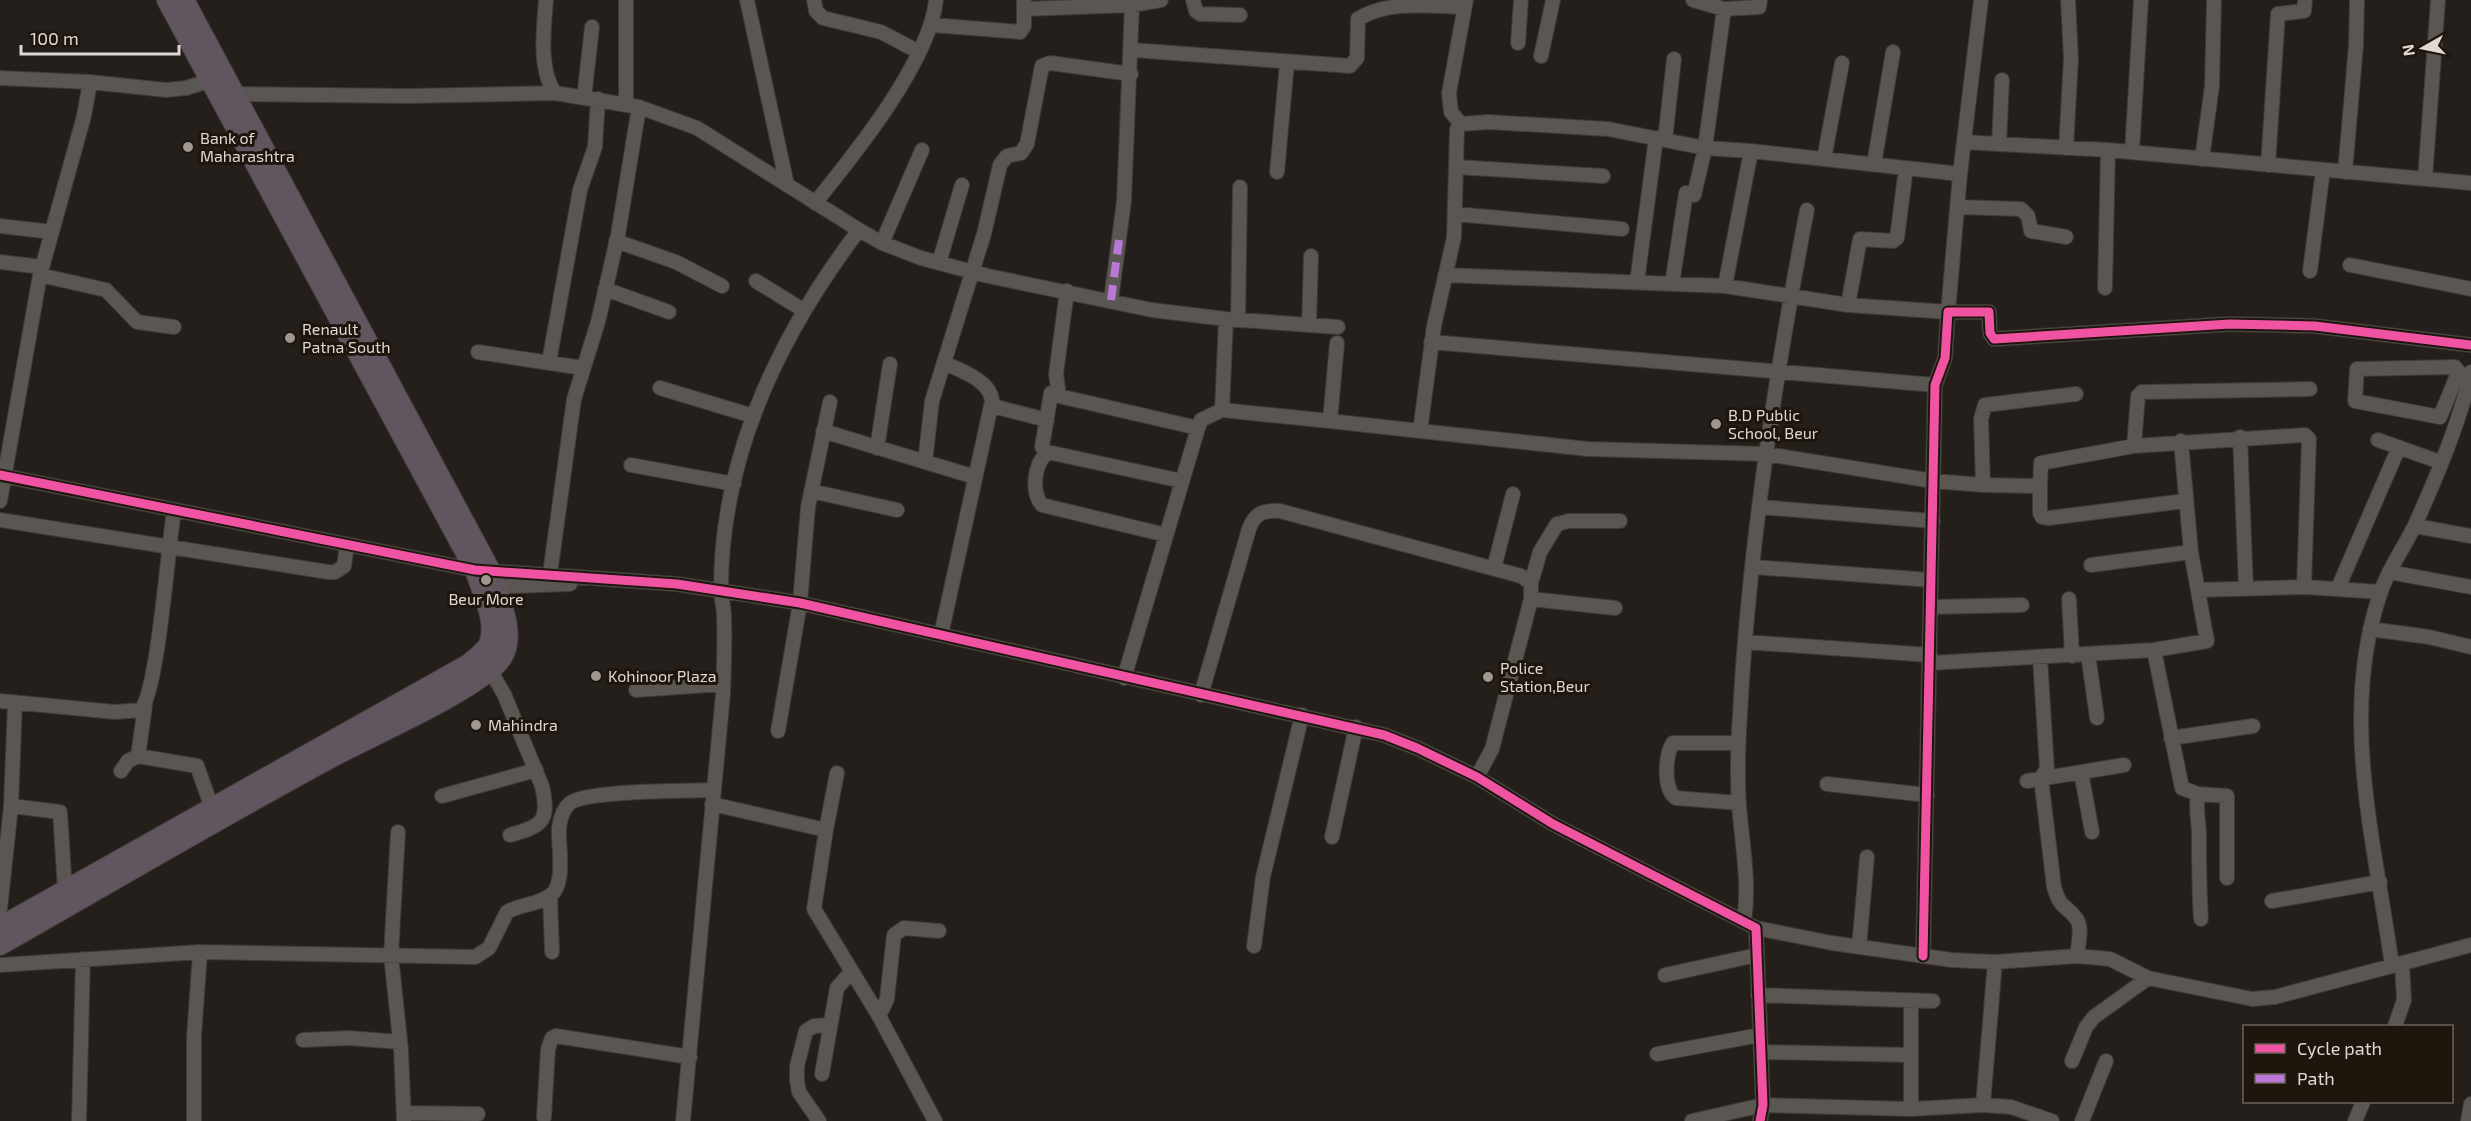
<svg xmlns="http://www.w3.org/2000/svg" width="2471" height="1121" font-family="'Exo 2',sans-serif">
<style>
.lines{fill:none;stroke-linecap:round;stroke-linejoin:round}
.minor-casing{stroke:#3f3a37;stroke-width:16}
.highway-casing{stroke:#3f3a37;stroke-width:22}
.minor{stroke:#5a5652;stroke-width:14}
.highway{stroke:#61565f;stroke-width:20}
.quiet{stroke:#ba77d6;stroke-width:8;stroke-dasharray:15 8;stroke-linecap:butt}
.cycleway-casing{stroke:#1e150d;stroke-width:13}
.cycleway{stroke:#f153a3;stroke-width:9}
.poi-dot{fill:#9e9792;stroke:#1e150d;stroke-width:2}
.labels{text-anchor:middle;stroke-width:6;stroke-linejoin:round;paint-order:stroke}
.poi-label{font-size:16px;fill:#dfd8d3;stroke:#1e150d;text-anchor:start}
</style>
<rect width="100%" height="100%" fill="#241f1a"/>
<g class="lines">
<g class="minor-casing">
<path id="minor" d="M546,0C544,28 538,69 555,93L639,107L697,128L859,230L882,243L921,258L988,276L1152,310L1226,319L1338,327
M626,0V104
M747,0L787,185
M814,0L816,11L823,18L881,32L919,52
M1193,0L1196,11L1200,14L1240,15
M1693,0L1724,9
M1024,9L1132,5L1161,0
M932,25L1020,32L1024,26V2
M1518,43L1521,0
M1132,50L1350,66L1357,58L1358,19C1388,0 1430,6 1464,7
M1541,56L1553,0
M0,78L90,82L166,90L186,88L218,78
M235,94L409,96L555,93
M584,98L592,27
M1461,124L1451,112L1449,93L1466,0
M1665,140L1674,59
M1964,142L2108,150L2471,183
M1999,144L2002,80
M2066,148L2071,58L2068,0
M1751,151L1705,148L1724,9L1759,7L1760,0
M2132,152L2141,0
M1824,159L1842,63
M2202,159L2212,86L2214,0
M1874,164L1893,52
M2268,165L2278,14L2304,11L2305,0
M1456,167L1603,176
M1277,172L1287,63
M2345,172L2356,45L2357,0
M1960,174L1948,312L1848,305L1725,286L1751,151L1960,174L1981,0
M2425,179L2438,0
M815,203C854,155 930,61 936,0
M1957,207L2021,209L2028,216L2031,231L2066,237
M1455,214L1622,229
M0,226L52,232
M616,241L676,262L722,286
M882,243L922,150
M0,262L42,267
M939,263L962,185
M2350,265L2471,289
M2310,271L2323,170
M40,275L106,290L137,322L174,327
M1445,275L1725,286
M756,281L803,310
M1637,282L1656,138
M1672,284L1686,193
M2105,288L2108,150
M605,289L669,312
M1067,291L1056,374L1059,396L1198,428
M1111,300L1124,201L1132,5
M1848,305L1860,239L1893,241L1897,238L1906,168
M1226,319L1222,410L1330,421
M1238,320L1240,187
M1309,325L1311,256
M1431,342L1935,385
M1337,343L1330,421L1420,431L1434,326L1454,237L1457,129L1461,124L1488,122L1608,129L1705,148L1694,195
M478,352L583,368
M549,362L580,190L595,147L598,99
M2456,378L2458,371L2455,367L2357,369L2355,401L2440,417L2456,378L2469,382
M660,388L753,416
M992,406L1047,420
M823,431L975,477
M1420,431L1588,449L1766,454L1933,481L1983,485L2040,486L2041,463L2134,446L2305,435L2309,439L2304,587
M2240,437L2246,588
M2378,440L2440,462
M2134,446L2138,396L2142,392L2310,389
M1042,447L1051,393
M877,448L890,364
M925,462L932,401L984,234L1000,165L1007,156L1021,153L1027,144L1042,66L1050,63L1131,74
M631,465L734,484
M0,475L475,570L677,584L800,603L1384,735L1417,748L1477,777L1553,824L1756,928L1763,1105L1760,1121
M1983,485L1981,419L1985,405L2076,394
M2040,486V513L2042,517L2049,518L2185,501
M811,491L897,510
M0,501L40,275L84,116L90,82
M1760,507L1933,521
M0,520L328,572H335L344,566L347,545
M2415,526L2471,536
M1166,535L1042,505C1031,492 1034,464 1047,453H1052L1182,481
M2091,565L2191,552
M1754,567L1931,580
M1494,568L1513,494
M2389,572L2471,587
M550,574L574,399L598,322L618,235L639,107
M1531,583L1540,552L1557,524L1569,521H1620
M487,587L570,584
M2338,588L2399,447
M2198,590L2304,587L2381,592
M1531,599L1615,608
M2069,599L2072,656
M1931,607L2022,605
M2370,629L2429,637L2471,647
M941,635L992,401C991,381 960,370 944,363
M1745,642L1930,655
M2154,650L2182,788L2198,794L2227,796V878
M2088,654L2097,718
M2040,658L2047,769L2041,778L2054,887C2061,910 2064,903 2076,918C2083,926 2078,946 2077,956
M1930,663L2154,650L2207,641L2191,552L2181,441
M490,670L504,694L542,786C550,822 542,826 510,835
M1124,678L1198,428L1201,420L1222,410
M636,690L723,684
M1201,695L1249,529C1255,513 1263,510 1280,511L1521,576L1531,583V599L1492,749L1477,777
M0,701L115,712L141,710C158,689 168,547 174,511
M145,706L138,756L197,766L212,808L218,813
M778,731L800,603L808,507L830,402
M2171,738L2253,726
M1738,743H1673C1665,755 1663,790 1676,798L1739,803
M121,771L128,761L138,756
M2081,772L2092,832
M2027,781L2124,765
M1827,784L1927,795
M2198,794C2195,809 2199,821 2199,836C2199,863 2199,891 2201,919
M442,796L536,770
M712,804L826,830L814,909L879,1016L935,1121
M11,806L60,812L65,891
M826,830L837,773
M398,832L391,955L401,1050L404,1121
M1332,837L1356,727
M550,896L552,952
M2272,901L2380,882
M0,909L11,806L15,702
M1744,922C1750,882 1742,844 1739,805C1737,775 1738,744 1740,714C1749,545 1775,376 1807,210
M1756,928L1832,943L1952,960L1995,962L2077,956L2110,959L2148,978L2252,999L2275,997L2471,945
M1254,946L1263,877L1302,715
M1859,947L1867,857
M1923,956L1935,385L1945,358L1948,312H1989L1990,333L1994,339L2230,324L2315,326L2471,345
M0,965L200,952L475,957L489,948L507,912C520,904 545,904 554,892C565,877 558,846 559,828C560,819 563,809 570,803C587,790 686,791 712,790
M2392,966C2375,842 2339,716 2380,594C2388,569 2404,548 2415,525C2437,476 2459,424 2471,372
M1665,975L1757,955
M1758,995L1933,1001
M1911,1001V1109
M879,1016L887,999L894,935L904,928L939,931
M2395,1026L2404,1000L2402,963
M303,1040L349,1038L400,1042
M1761,1052L1911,1055
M1657,1054L1760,1035
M2072,1061L2086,1027L2094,1017L2148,978
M822,1074L837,988L852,971
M1983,1105L2011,1107L2052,1121
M404,1113L478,1114
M544,1117L548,1049L552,1038L556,1036L690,1057
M79,1121L83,959
M194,1121V1037L200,952
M683,1121L723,694C724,668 725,642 724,616C724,607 721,598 721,589C721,456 780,334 859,230
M819,1121L799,1092L797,1081V1066L806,1031L814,1026L830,1025
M1692,1121L1763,1105L1911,1109L1983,1105L1995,962
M2082,1121L2106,1061
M2355,1121L2363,1102
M2468,1121L2471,1104"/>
</g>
<g class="highway-casing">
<path id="highway" d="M0,927L469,664C475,658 485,652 489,644C498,622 481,590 475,570L167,0
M0,945C111,882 221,817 332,757C371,736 478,690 501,659C518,636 498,596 491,572L184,0"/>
</g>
<use href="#minor" class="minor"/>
<use href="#highway" class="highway"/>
<path class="quiet" d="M1111,300L1119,240"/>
<g class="cycleway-casing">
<path id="cycleway" d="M0,475L475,570L677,584L800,603L1384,735L1417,748L1477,777L1553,824L1756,928L1763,1105L1760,1121
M1923,956L1935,385L1945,358L1948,312H1989L1990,333L1994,339L2230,324L2315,326L2471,345"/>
</g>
<use href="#cycleway" class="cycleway"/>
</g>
<g class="poi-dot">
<circle cx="188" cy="147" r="6"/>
<circle cx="290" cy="338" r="6"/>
<circle cx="1716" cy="424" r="6"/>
<circle cx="486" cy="580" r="6"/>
<circle cx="596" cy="676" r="6"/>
<circle cx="1488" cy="677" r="6"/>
<circle cx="476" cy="725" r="6"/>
</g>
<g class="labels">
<g class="poi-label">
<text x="200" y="144">Bank of<tspan x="200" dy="18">Maharashtra</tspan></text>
<text x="302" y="335">Renault<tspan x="302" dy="18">Patna South</tspan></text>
<text x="1728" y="421">B.D Public<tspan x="1728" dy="18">School, Beur</tspan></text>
<text x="486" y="605" text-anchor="middle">Beur More</text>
<text x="1500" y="674">Police<tspan x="1500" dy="18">Station,Beur</tspan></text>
<text x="608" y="682">Kohinoor Plaza</text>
<text x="488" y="731">Mahindra</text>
</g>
</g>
<rect x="2243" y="1025" width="210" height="78" fill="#1e150d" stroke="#6b635c" stroke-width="1.5"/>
<rect x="2255" y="1044" width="30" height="9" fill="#f153a3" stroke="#6b635c" stroke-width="1.5"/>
<text x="2297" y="1055" font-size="18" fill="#dfd8d3">Cycle path</text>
<rect x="2255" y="1074" width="30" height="9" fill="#ba77d6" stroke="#6b635c" stroke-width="1.5"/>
<text x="2297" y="1085" font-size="18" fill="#dfd8d3">Path</text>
<g transform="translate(2423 48) rotate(261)" stroke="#1e150d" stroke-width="4.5" paint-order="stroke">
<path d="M0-4.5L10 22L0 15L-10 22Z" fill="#dfd8d3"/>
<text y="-9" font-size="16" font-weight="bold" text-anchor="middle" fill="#dfd8d3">N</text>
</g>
<path d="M21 45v9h158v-9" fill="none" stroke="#dfd8d3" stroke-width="3"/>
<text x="30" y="45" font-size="18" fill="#dfd8d3" stroke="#1e150d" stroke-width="4.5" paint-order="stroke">100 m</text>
</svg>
